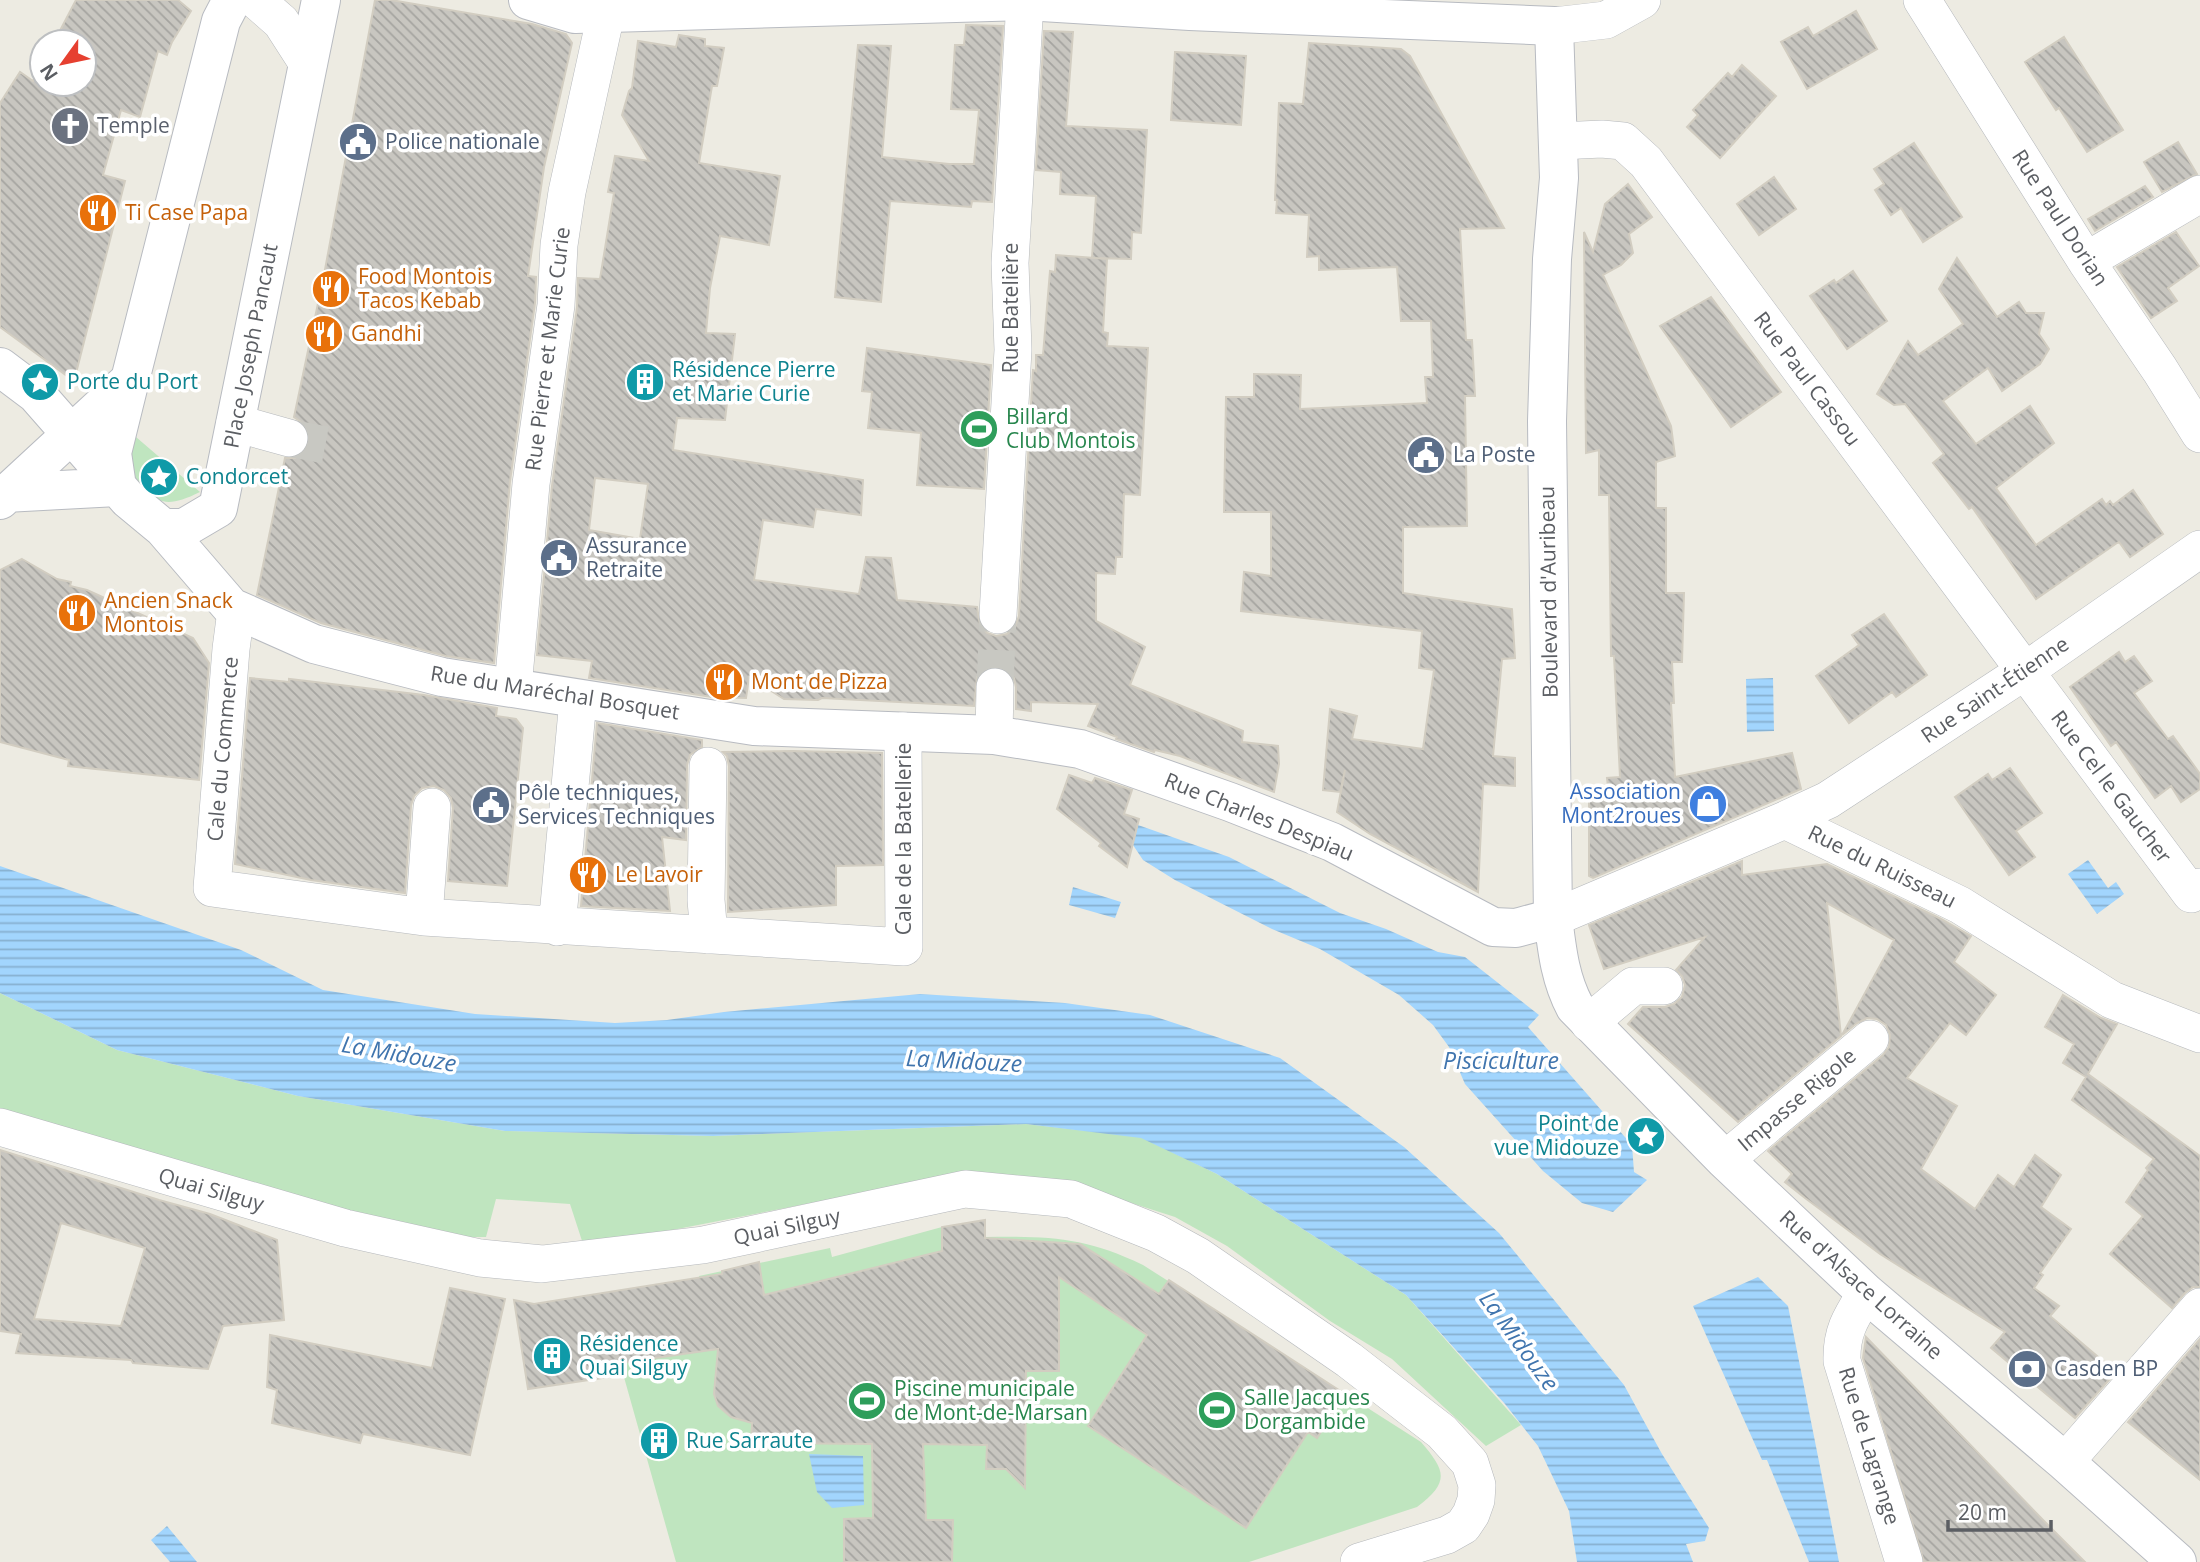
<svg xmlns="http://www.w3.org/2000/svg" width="2200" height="1562" font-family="'Open Sans',sans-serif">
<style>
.green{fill:#bfe5bf}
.water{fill:url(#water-rules)}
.building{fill:url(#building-back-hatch);stroke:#d2cdc1;stroke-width:2;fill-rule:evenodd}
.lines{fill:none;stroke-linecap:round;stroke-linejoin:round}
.street-tunnel{stroke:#c8c8c2;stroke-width:37;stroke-dasharray:37 18;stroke-linecap:butt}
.street-casing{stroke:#b5b8bc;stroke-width:38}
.secondary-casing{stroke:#b8bbc1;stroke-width:40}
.street{stroke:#fff;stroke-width:37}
.secondary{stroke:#fff;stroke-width:38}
.labels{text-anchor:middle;stroke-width:7;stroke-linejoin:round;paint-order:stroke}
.worship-label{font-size:21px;fill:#5b616d;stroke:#fff;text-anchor:start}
.service-label{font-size:21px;fill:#4e5e75;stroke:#fff;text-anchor:start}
.food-label{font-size:21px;fill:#c56008;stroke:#fff;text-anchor:start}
.street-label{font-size:21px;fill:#5b5e63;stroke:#fff}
.culture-label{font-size:21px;fill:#0d838f;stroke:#fff;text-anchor:start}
.leisure-label{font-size:21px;fill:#27864d;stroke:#fff;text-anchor:start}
.shop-label{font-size:21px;fill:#366cbe;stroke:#fff;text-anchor:end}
.water-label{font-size:23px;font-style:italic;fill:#4075ae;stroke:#fff}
</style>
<defs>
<pattern id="water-rules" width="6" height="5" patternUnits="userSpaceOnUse" patternTransform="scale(1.75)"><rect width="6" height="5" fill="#a2d5fd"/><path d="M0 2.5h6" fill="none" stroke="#87b0d0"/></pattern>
<pattern id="building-back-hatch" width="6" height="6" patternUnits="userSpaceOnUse" patternTransform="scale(1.75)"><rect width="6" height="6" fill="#c8c6c0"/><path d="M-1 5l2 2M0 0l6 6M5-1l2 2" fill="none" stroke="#a5a4a0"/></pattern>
</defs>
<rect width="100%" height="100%" fill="#edebe2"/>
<path class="green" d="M129,431L200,492C160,512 154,500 128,471Z
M0,993L117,1050L298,1096L505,1131L713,1136L1026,1124L1141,1137L1217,1174L1406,1295L1521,1425L1486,1446L1392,1359L1330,1321L1227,1246L1175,1217L1063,1181L941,1178L584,1247L570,1204L496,1199L486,1237H445L0,1114Z
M985,1220V1237C1048,1236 1085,1237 1143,1265L1421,1442C1446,1471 1450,1482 1417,1507L1249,1562H676L620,1363L716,1348L699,1276L830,1248L832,1257L942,1227Z"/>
<path class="water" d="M1773,678L1774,731L1747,732L1746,679Z
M1138,825L1229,857L1340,913L1386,929L1438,952L1465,957L1539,1015L1528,1027L1632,1145L1634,1172L1647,1180L1613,1212L1582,1203L1543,1171L1465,1084L1449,1047L1433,1025L1399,995L1320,949L1272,929L1175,880L1143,860L1133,845Z
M2088,860L2108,888L2116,882L2124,894L2097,914L2068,874Z
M0,866L241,950L323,990L475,1014L615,1023L667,1020L724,1012L920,994L1065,1003L1150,1015L1280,1058L1404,1147L1499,1233L1624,1385L1662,1454L1709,1528L1705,1541L1686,1544L1693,1562H1577L1569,1511L1538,1446L1505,1404L1406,1295L1217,1174L1141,1138L1026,1124L713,1136L505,1131L298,1096L117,1050L0,993Z
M1073,887L1121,902L1115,918L1069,905Z
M1758,1277L1788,1306L1839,1562H1809L1767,1460H1762L1693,1306Z
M809,1454L863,1456L864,1505L832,1508L817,1492Z
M167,1526L197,1562H170L151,1540Z"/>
<path class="building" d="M76,0H178L191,11L172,42L167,55L158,51L140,117L121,110L103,175L125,181L74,381L0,327V103L20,72L33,81L42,65V84H84V42H54Z
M375,0H391L532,24L566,34L572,43L544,167L528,276L536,277L535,303L510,481L494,663L446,656L321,623L257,595L285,458H295L303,453L309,443V432L304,424L294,417L324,275Z
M1856,11L1877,49L1807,89L1781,42L1808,27L1813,36Z
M966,25L1003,26L992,202L972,201L971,207L890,201L881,302L835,297L858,45L891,46L882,157L949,164H974L979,110L951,109L955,45H964Z
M1044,31L1073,32L1066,126L1147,130L1141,233L1132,232L1131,259L1092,258L1096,196L1060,194L1061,172L1036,170Z
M679,35L705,39V46L724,48L717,86H712L699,163L780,176L769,245L720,236L710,288L706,333L735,334L725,420L677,418L673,450L863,480L861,515L816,509L813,527L763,520L754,580L859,594L866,557L891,558L897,600L977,607L980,625L987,633L996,636L1007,634L1015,627L1019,616L1033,370L1036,371V355H1043L1050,271L1055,272L1056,255L1107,259L1103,332L1108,333L1107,346L1148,348L1140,495L1124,494L1122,557H1116L1115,574L1096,573V621L1145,647L1130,685L1243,731L1242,742L1278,746L1279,764L1274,792L1180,756L1155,750L1154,752L1116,739L1117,737L1088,726L1098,704L1031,702V711L1016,709V687L1014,678L1006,669L996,666L986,668L977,677L974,706L822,698L818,700L784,699L749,677L746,698L712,697L589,678L592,661L537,655L552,486L577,308L578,278L600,279L614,193L608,192L615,156L649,161L622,115L629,91L632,88L638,41L676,47ZM595,478L648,484L640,539L589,530Z
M2064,37L2123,130L2087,152L2059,108L2056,110L2025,62Z
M1309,43L1401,49L1410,56L1504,228L1460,229L1466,340H1472L1475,396H1465L1467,526L1403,527V593L1512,609L1515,658L1502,659L1493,756L1515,758V786L1483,784L1478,892L1370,834L1337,812L1345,770L1340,792L1323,790L1330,709L1357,716L1352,739L1423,749L1434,670L1419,668L1422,631L1241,611L1244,572L1271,576V512H1224L1226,397H1254V374L1301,375L1300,409L1427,403L1425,377H1433L1431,321H1401L1397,267L1319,270V256L1307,257L1309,215L1276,213L1277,200H1275L1279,103L1303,104Z
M1175,52L1246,56L1241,125L1171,120Z
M1742,65L1776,96L1720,158L1687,127L1698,115L1693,110L1728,73L1732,77Z
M2178,142L2197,174L2162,192L2144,162Z
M1914,143L1962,217L1923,242L1901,208L1891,215L1875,190L1884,184L1874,169Z
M1774,177L1796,209L1759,235L1737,204Z
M1628,184L1652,217L1629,234L1633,253L1621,265L1603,275L1671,426L1675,456L1656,462V508H1666V593H1684L1682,662H1672L1674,703H1671L1675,777L1792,753L1801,789L1593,878L1589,876V801L1609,795L1607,778L1620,777L1614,656H1611L1609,495H1599V450L1586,453L1584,232L1593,252L1605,204Z
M2145,186L2153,197L2095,231L2088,219Z
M2176,232L2199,266L2168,288L2177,301L2151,318L2117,267Z
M1957,258L1997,317L2019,302L2026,313H2044L2039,334L2049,349L2040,364L2002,391L1988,368L1943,401L1976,444L2030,406L2054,443L1996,488L2036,545L2102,499L2106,505L2110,501L2113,505L2133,490L2163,534L2130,557L2119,542L2117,543L2036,599L1972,507L1969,509L1933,463L1944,454L1905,404L1894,405L1877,394L1908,341L1918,355L1963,324L1939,289Z
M1853,271L1887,321L1847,349L1810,296L1834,280L1836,283Z
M1711,297L1781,392L1731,427L1660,326Z
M867,348L991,365L984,489L917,485L921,433L868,428L872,392L862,391Z
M22,559L57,579L71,582L70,586L87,590L193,638L209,663L199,780L68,766L69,760L0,742V570Z
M1884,614L1927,675L1896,697L1892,692L1849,723L1816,676L1859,645L1852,635Z
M2119,652L2125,662L2134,656L2152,681L2134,693L2168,739L2173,736L2200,774V789L2181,802L2171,786L2155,798L2116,742L2111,746L2070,687Z
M250,678L289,682V679L424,695L497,708L496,716L516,719L523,728L507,886L448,881L453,808L451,798L444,790L434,786L422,788L414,796L411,805L405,893L311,880L235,864Z
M597,723L702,740V747L690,755L687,765L686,840L662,837L670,911L581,906Z
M792,751L882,753L883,865L836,866V905L728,912L729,766L727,756L723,752Z
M2010,768L2042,813L2016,831L2035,857L2009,875L1955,797L1988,774L1992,780Z
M1069,775L1092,783L1095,778L1132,790L1124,814L1139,819L1127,867L1099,846L1101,843L1057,809Z
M1742,861V875L1827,864L1941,919L1971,936L1954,962L1996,995L1966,1035L1950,1023L1907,1078L1957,1106L1921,1169L1975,1209L1998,1175L2014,1187L2035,1155L2061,1175L2041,1207L2071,1229L2040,1273L2043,1275L2034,1288L2059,1306L2050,1316L2116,1372L2075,1418L1991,1348L2005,1332L1880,1254L1805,1198L1785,1182L1792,1174L1768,1151L1883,1055L1889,1047L1890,1035L1886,1025L1877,1019L1867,1018L1857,1023L1842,1035L1894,940L1827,903L1841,1036L1738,1122L1628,1024L1643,1007H1665L1674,1004L1682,997L1685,985L1682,976L1676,970L1705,937L1604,969L1589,925Z
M2063,995L2101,1018L2117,1024L2088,1074L2200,1156V1287H2193L2185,1293L2172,1308L2110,1254L2143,1216L2126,1202L2148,1170L2146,1168L2154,1159L2072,1100L2086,1077L2063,1063L2074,1044L2045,1027Z
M0,1150L159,1200L210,1214L277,1240L284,1320L223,1326L208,1369L133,1363L131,1360L16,1353L21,1334L0,1331ZM61,1223L145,1248L121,1326L34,1319Z
M985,1220V1238L1080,1244L1159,1294L1169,1280L1345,1394L1317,1438L1308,1432L1246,1528L1088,1426L1147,1335L1059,1277V1371H1026L1025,1488L1006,1469H986L987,1445L923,1444L926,1520H953L952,1562H844V1519L873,1518L872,1444L751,1443L752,1423L731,1417L718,1406L714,1394L718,1349L620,1363L623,1375L528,1389L514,1300L534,1304L722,1274V1271L759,1262L764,1295L942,1251V1227Z
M450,1288L505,1299L470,1455L363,1434L360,1443L272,1423L277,1390L267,1387L270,1335L432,1368Z
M1866,1337L2044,1521L2085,1562H1924L1863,1358Z
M2200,1339V1480L2128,1422Z"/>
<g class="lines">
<path class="street-tunnel" d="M289,438L336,447
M995,687L998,615"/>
<g class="street-casing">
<path id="street" d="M256,0L281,22L308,64
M1922,0L2086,261L2160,370L2200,434
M1554,26L1606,20L1642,0
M1559,141L1602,139L1623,141L1646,162L2191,894L2200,887
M2086,261L2200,194
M235,423L289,438
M236,611L231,649L212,888L424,917L904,947L903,731
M998,615L1013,350L1010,263L1025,1
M513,688L531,484L556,305L559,245L567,192L606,14
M994,735L995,687
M708,766L706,900L709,935
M1785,820L1828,800L2025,671L2200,549
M424,917L432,807
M1553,918L1785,820L1960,905L2112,1000L2200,1034
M557,927L578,700
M1589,1023L1633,986H1664
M0,1127L345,1228L480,1258L542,1264L703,1245L965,1189L1071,1199L1156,1233L1198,1256L1349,1360L1442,1432L1470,1463L1477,1485L1476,1500L1471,1514L1463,1526L1447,1535L1359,1562
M1725,1160L1870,1039
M1866,1293C1851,1317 1841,1332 1842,1361L1904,1562
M2065,1462L2200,1307"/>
</g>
<g class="secondary-casing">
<path id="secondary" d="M528,0L575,14L1025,1L1190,11L1554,26L1559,178L1552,259L1547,421L1553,918C1557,950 1560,979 1575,1007L1725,1160L1866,1293L2065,1462L2177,1562
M0,367L36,394L128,499L163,528L231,607L314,644L442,677L754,726L994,735L1080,749L1230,802L1332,842L1493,927L1516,928L1553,918
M117,487L112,453L130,380
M5,493L117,487
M0,500L130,380L221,21L232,0
M163,528H184L218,508L321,0"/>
</g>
<use href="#street" class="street"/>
<use href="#secondary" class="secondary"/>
</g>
<defs>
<g id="church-disc" transform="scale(2.0125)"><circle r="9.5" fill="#6b7280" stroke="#fff"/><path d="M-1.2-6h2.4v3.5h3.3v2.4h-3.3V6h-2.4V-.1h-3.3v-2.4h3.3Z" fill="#fff"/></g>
<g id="civic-disc" transform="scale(2.0125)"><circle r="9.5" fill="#5c6f8a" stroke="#fff"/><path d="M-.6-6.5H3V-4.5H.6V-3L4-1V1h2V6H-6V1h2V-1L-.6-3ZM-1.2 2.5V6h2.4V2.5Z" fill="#fff"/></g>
<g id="restaurant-disc" transform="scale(2.0125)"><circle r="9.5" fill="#e8710a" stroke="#fff"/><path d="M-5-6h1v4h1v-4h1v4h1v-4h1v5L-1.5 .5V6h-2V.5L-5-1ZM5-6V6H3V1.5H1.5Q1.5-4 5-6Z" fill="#fff"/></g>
<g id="sight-disc" transform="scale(2.0125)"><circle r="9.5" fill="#0f9aa8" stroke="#fff"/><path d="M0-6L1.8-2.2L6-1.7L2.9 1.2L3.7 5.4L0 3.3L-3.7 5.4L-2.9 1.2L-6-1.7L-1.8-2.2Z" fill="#fff"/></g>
<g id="building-disc" transform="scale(2.0125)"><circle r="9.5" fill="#0f9aa8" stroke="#fff"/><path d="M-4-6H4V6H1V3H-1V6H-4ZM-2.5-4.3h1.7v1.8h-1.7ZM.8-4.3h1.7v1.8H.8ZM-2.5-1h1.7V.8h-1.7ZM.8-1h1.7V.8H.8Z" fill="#fff"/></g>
<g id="stadium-disc" transform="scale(2.0125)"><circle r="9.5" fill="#2e9e5b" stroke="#fff"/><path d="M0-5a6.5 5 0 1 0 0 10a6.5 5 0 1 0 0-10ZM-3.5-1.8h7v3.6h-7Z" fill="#fff"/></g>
<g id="shop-disc" transform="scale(2.0125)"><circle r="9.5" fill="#3f7fe0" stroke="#fff"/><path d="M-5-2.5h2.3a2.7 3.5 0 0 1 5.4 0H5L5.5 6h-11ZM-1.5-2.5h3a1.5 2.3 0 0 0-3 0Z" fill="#fff"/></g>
<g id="bank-disc" transform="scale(2.0125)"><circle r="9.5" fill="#5c6f8a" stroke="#fff"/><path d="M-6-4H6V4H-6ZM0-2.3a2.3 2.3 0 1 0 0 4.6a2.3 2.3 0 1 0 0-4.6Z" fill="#fff"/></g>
</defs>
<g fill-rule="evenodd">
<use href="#church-disc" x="70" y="126"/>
<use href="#civic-disc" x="358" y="142"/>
<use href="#restaurant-disc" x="98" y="213"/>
<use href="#restaurant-disc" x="331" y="289"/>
<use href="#restaurant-disc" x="324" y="334"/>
<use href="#sight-disc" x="40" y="382"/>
<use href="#building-disc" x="645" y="382"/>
<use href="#stadium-disc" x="979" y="429"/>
<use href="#civic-disc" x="1426" y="455"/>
<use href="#sight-disc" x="159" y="477"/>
<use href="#civic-disc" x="559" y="558"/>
<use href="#restaurant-disc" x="77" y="613"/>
<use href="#restaurant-disc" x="724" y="682"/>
<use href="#shop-disc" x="1708" y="804"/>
<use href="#civic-disc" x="491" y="805"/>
<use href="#restaurant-disc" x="588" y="875"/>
<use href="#sight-disc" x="1646" y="1136"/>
<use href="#building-disc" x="552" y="1356"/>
<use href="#bank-disc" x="2027" y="1369"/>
<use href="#stadium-disc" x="867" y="1401"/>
<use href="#stadium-disc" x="1217" y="1410"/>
<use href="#building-disc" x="659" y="1441"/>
</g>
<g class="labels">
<g class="worship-label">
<text x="97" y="133">Temple</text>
</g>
<g class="service-label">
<text x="385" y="149">Police nationale</text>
<text x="1453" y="462">La Poste</text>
<text x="586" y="553">Assurance<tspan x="586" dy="24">Retraite</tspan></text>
<text x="518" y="800">Pôle techniques,<tspan x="518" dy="24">Services Techniques</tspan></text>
<text x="2054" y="1376">Casden BP</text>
</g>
<g class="food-label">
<text x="125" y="220">Ti Case Papa</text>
<text x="358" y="284">Food Montois<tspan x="358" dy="24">Tacos Kebab</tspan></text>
<text x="351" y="341">Gandhi</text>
<text x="104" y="608">Ancien Snack<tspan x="104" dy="24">Montois</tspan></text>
<text x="751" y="689">Mont de Pizza</text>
<text x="615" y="882">Le Lavoir</text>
</g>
<g class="street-label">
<text transform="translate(2060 218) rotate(57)" y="7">Rue Paul Dorian</text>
<text transform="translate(1011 308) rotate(-90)" y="7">Rue Batelière</text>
<text transform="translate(251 346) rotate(-79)" y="7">Place Joseph Pancaut</text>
<text transform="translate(548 349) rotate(-83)" y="7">Rue Pierre et Marie Curie</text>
<text transform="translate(1807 379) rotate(53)" y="7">Rue Paul Cassou</text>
<text transform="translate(1549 592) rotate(-91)" y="7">Boulevard d'Auribeau</text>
<text transform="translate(1995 690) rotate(-34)" y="7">Rue Saint-Étienne</text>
<text transform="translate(555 693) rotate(9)" y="7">Rue du Maréchal Bosquet</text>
<text transform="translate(223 749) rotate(-85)" y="7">Cale du Commerce</text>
<text transform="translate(2111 787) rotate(53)" y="7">Rue Cel le Gaucher</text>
<text transform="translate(1259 817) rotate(22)" y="7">Rue Charles Despiau</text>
<text transform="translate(904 839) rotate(-90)" y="7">Cale de la Batellerie</text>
<text transform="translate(1882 867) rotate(26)" y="7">Rue du Ruisseau</text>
<text transform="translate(1797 1100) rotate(-40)" y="7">Impasse Rigole</text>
<text transform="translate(211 1190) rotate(16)" y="7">Quai Silguy</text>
<text transform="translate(787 1227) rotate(-12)" y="7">Quai Silguy</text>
<text transform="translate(1861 1285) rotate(42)" y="7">Rue d'Alsace Lorraine</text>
<text transform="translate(1869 1446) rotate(73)" y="7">Rue de Lagrange</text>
</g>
<g class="culture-label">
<text x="672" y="377">Résidence Pierre<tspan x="672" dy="24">et Marie Curie</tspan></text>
<text x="67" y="389">Porte du Port</text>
<text x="186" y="484">Condorcet</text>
<text x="1619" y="1131" text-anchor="end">Point de<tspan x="1619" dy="24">vue Midouze</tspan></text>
<text x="579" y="1351">Résidence<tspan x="579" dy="24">Quai Silguy</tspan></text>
<text x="686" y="1448">Rue Sarraute</text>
</g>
<g class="leisure-label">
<text x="1006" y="424">Billard<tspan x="1006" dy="24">Club Montois</tspan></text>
<text x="894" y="1396">Piscine municipale<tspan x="894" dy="24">de Mont-de-Marsan</tspan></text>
<text x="1244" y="1405">Salle Jacques<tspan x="1244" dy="24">Dorgambide</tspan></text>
</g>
<g class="shop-label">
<text x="1681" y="799">Association<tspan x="1681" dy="24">Mont2roues</tspan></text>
</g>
<g class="water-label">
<text transform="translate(399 1054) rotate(10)" y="8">La Midouze</text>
<text transform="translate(964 1061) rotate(3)" y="8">La Midouze</text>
<text x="1501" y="1069">Pisciculture</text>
<text transform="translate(1519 1341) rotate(54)" y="8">La Midouze</text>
</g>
</g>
<g transform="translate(63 63) rotate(237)"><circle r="33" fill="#ffffff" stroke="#bdbfc1" stroke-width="2"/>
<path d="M0-5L12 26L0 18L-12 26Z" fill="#e64030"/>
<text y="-10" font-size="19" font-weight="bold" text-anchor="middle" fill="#5b5e63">N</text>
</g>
<path d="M1948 1520v10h103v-10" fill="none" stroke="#5b5e63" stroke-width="3.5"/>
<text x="1958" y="1520" font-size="21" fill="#5b5e63" stroke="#ffffff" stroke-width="5" paint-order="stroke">20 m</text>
</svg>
